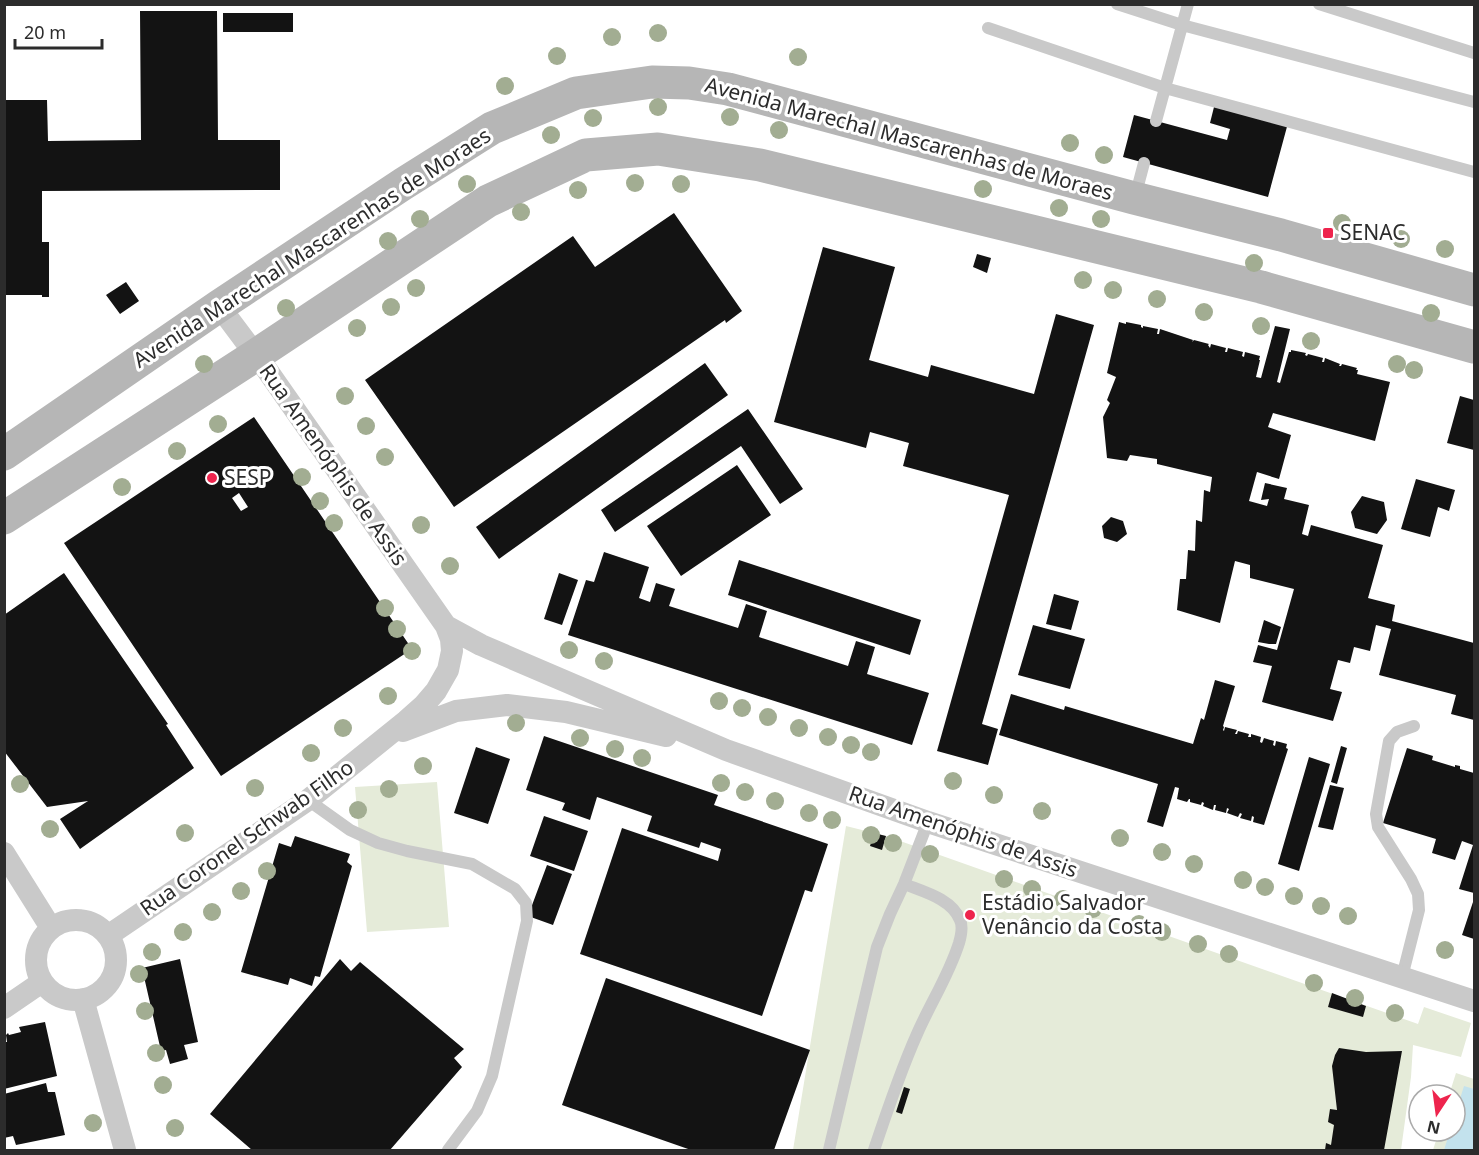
<svg xmlns="http://www.w3.org/2000/svg" width="1479" height="1155" font-family="'Noto Sans',sans-serif">
<style>
.green{fill:#e5ebd9}
.water{fill:#c3e2ed}
.building{fill:#131313;fill-rule:evenodd}
.lines{fill:none;stroke-linecap:round;stroke-linejoin:round}
.lane{stroke:#c9c9c9;stroke-width:12}
.street{stroke:#c9c9c9;stroke-width:22}
.secondary{stroke:#b6b6b6;stroke-width:33}
.tree{fill:#a2ad92}
.poi-dot{fill:#ee244d;stroke:#fff;stroke-width:2}
.labels{text-anchor:middle;stroke-width:6;stroke-linejoin:round;paint-order:stroke}
.street-label{font-size:21px;fill:#2c2c2c;stroke:#fff}
.poi-label{font-size:21px;fill:#2c2c2c;stroke:#fff;text-anchor:start}
</style>
<rect width="100%" height="100%" fill="#fff"/>
<path class="green" d="M437,782L449,927L367,932L355,787Z
M846,826L886,836L1418,1024L1424,1007L1471,1023L1461,1057L1413,1045L1411,1077L1401,1150H793Z
M1456,1073L1474,1079V1150H1433L1439,1131H1455V1095H1449Z"/>
<path class="water" d="M1464,1086L1474,1089V1150H1444L1450,1131H1455V1115Z"/>
<path class="building" d="M140,11H217L218,140H280V190L42,191V242H49V297H42V295H4V100H47L48,141L141,140Z
M223,13H293V32H223Z
M1215,103L1288,123L1268,197L1123,157L1134,115L1227,140L1230,129L1210,123Z
M674,213L742,311L726,323L725,320L454,507L365,380L573,236L595,267Z
M823,247L895,267L869,360L928,377L931,365L1034,394L1056,314L1094,325L982,724L998,729L988,765L937,751L1009,495L903,466L909,443L870,432L866,448L774,422Z
M977,254L991,258L987,273L973,267Z
M126,282L139,301L120,314L106,295Z
M1119,322L1126,324V322L1141,325V327L1143,328V326L1158,329L1157,334H1159L1160,329L1193,340L1192,342L1194,340L1209,344L1208,345L1210,348L1211,344L1226,348L1225,352H1227L1228,348L1243,352L1242,356L1244,357L1245,352L1260,356L1259,360H1260L1256,377L1261,378L1275,326L1290,329L1277,382L1280,383L1289,352H1291V350L1306,353L1305,355L1307,356L1308,354L1323,358L1322,362H1324L1325,358L1340,364L1339,366H1341L1342,364L1357,368L1356,370H1358L1357,374L1390,382L1375,441L1273,413L1268,427L1291,435L1279,479L1257,472L1249,501L1267,506L1269,499L1261,500L1265,483L1287,488L1284,499L1309,505L1302,534L1308,536L1311,525L1383,545L1368,598L1395,605L1392,621L1474,643V720L1451,714L1456,695L1379,675L1391,629L1376,625L1370,651L1354,647L1350,663L1338,660L1330,689L1342,692L1333,721L1262,702L1272,666L1253,662L1258,645L1277,650L1294,589L1250,578V565L1235,561L1220,623L1177,610L1180,579H1186L1188,550L1195,551L1196,520L1202,522L1204,490L1210,492L1212,477L1157,464V459L1130,455L1127,461L1107,458L1103,417L1110,403L1107,400L1116,377L1107,373Z
M705,363L728,395L499,559L476,527Z
M1460,396L1474,400V450L1447,443Z
M748,409L803,489L780,504L741,446L615,532L601,510Z
M254,417L412,649L221,776L64,543ZM239,493L248,507L241,511L232,498Z
M737,465L771,515L681,576L647,526Z
M1416,479L1455,490L1449,511L1438,507L1430,537L1401,529Z
M1362,496L1384,502L1387,520L1377,534L1355,528L1351,512Z
M1111,517L1123,521L1127,534L1117,542L1104,538L1102,526Z
M604,552L649,567L639,598L650,602L656,583L675,589L669,606L738,628L746,604L767,611L759,637L848,666L856,641L875,647L867,674L929,693L912,745L568,635L586,580L594,582Z
M739,560L921,620L910,655L728,595Z
M64,573L168,724L166,725L194,768L80,849L60,819L88,801L47,807L4,751V615Z
M559,573L578,580L562,625L544,619Z
M1054,594L1079,601L1071,630L1046,624Z
M1264,620L1281,627L1276,644H1269L1258,642Z
M1033,625L1085,639L1070,689L1018,675Z
M1215,680L1235,686L1223,726L1224,727L1223,730L1224,731L1225,727L1237,730L1235,734H1237L1238,731L1249,734L1248,737H1251V734L1261,737L1260,742L1262,743L1264,738L1274,741L1273,745L1275,746L1276,741L1287,744L1286,748L1288,749L1264,825L1253,822L1254,817L1252,816L1251,821L1240,818L1242,814L1240,813L1238,817L1227,813L1229,809L1227,808L1226,813L1215,810L1216,805H1214L1213,810L1203,806L1204,803L1202,802L1201,805L1190,802V799H1189L1187,802L1177,799L1179,788L1175,787L1163,827L1147,822L1158,784L999,735L1011,694L1064,710L1065,706L1193,744L1201,718L1204,720Z
M544,736L718,795L714,805L828,844L812,892L805,890L762,1016L580,954L622,828L718,861L721,849L701,842L699,848L647,831L652,816L597,797L590,820L562,810L565,803L526,790Z
M1341,746L1347,748L1337,784L1331,782Z
M476,747L510,759L488,824L454,813Z
M1407,748L1433,756L1432,760L1455,767V765L1460,766V769L1474,773V893L1459,889L1473,845L1462,841L1455,860L1432,853L1436,839L1383,823Z
M1309,757L1330,764L1299,871L1278,864Z
M1330,785L1344,788L1333,830L1318,827Z
M544,816L588,831L574,871L530,856Z
M874,833L886,836L882,850L870,846Z
M295,836L350,854L347,862L352,866L320,977L315,976L312,986L290,978L288,985L241,972L279,843L291,847Z
M547,865L572,874L553,925L528,916Z
M1474,899V939L1462,935Z
M180,959L198,1042L184,1045L188,1059L170,1064L166,1050L161,1051L142,968Z
M340,959L351,971L360,962L464,1049L454,1058L462,1067L390,1150H252L210,1114Z
M606,978L810,1050L774,1150H691L562,1105Z
M1332,993L1366,1006L1363,1017L1328,1007Z
M45,1022L57,1076L4,1089V1042H7L6,1035L8,1033L9,1035L21,1032L19,1027Z
M1339,1048L1366,1052L1402,1051L1384,1150H1325L1326,1143L1331,1145L1334,1125L1328,1122L1330,1109L1337,1110L1332,1066L1335,1055Z
M46,1083L48,1092H55L65,1135L16,1145L13,1136L4,1138V1094Z
M904,1087L910,1089L902,1114L896,1112Z"/>
<g class="lines">
<path class="lane" d="M1117,4L1182,25L1474,102
M1319,4L1474,53
M988,28L1165,88L1474,172
M1156,121L1188,4
M1135,197L1144,163
M308,800L350,830L378,843L407,851L472,864L515,889L526,903L527,921L492,1076L477,1111L448,1150
M1402,977L1419,910L1418,894L1411,879L1378,827L1376,814L1389,741L1397,732L1414,726
M829,1150L877,947L890,914L904,884L928,822
M874,1150C887,1111 900,1072 917,1034C930,1004 949,975 959,943C961,936 963,926 960,920C952,899 924,892 904,884"/>
<path class="street" d="M446,626L481,645L511,658L726,750L928,822L1474,1001
M403,731L456,711L507,705L566,712L666,736
M4,853L51,928
M36 960a40 40 0 1 1 80 0a40 40 0 1 1-80 0Z
M109,935L308,800L406,721L424,705L436,691L448,670L452,651L451,639L446,626L267,370L219,306
M83,999L125,1150
M4,1008L42,982"/>
<path class="secondary" d="M4,454L219,306L403,184L492,128L576,93L652,82L689,83L728,89L1134,198L1281,235L1474,290
M4,518L256,355L488,201L586,155L658,149L760,165L1261,287L1474,347"/>
</g>
<g class="tree">
<circle cx="658" cy="33" r="9"/>
<circle cx="612" cy="37" r="9"/>
<circle cx="557" cy="56" r="9"/>
<circle cx="798" cy="57" r="9"/>
<circle cx="505" cy="86" r="9"/>
<circle cx="658" cy="107" r="9"/>
<circle cx="730" cy="117" r="9"/>
<circle cx="593" cy="118" r="9"/>
<circle cx="779" cy="130" r="9"/>
<circle cx="551" cy="135" r="9"/>
<circle cx="1070" cy="143" r="9"/>
<circle cx="1104" cy="155" r="9"/>
<circle cx="635" cy="183" r="9"/>
<circle cx="467" cy="184" r="9"/>
<circle cx="681" cy="184" r="9"/>
<circle cx="983" cy="189" r="9"/>
<circle cx="578" cy="190" r="9"/>
<circle cx="1059" cy="208" r="9"/>
<circle cx="521" cy="212" r="9"/>
<circle cx="420" cy="219" r="9"/>
<circle cx="1101" cy="219" r="9"/>
<circle cx="1342" cy="223" r="9"/>
<circle cx="1401" cy="239" r="9"/>
<circle cx="388" cy="241" r="9"/>
<circle cx="1445" cy="249" r="9"/>
<circle cx="1254" cy="263" r="9"/>
<circle cx="1083" cy="280" r="9"/>
<circle cx="416" cy="288" r="9"/>
<circle cx="1113" cy="290" r="9"/>
<circle cx="1157" cy="299" r="9"/>
<circle cx="391" cy="307" r="9"/>
<circle cx="286" cy="308" r="9"/>
<circle cx="1204" cy="312" r="9"/>
<circle cx="1431" cy="313" r="9"/>
<circle cx="1261" cy="326" r="9"/>
<circle cx="357" cy="328" r="9"/>
<circle cx="1311" cy="341" r="9"/>
<circle cx="204" cy="364" r="9"/>
<circle cx="1397" cy="364" r="9"/>
<circle cx="1414" cy="370" r="9"/>
<circle cx="345" cy="396" r="9"/>
<circle cx="218" cy="424" r="9"/>
<circle cx="366" cy="426" r="9"/>
<circle cx="177" cy="451" r="9"/>
<circle cx="385" cy="457" r="9"/>
<circle cx="302" cy="477" r="9"/>
<circle cx="122" cy="487" r="9"/>
<circle cx="320" cy="501" r="9"/>
<circle cx="334" cy="523" r="9"/>
<circle cx="421" cy="525" r="9"/>
<circle cx="450" cy="566" r="9"/>
<circle cx="385" cy="608" r="9"/>
<circle cx="397" cy="629" r="9"/>
<circle cx="569" cy="650" r="9"/>
<circle cx="412" cy="651" r="9"/>
<circle cx="604" cy="661" r="9"/>
<circle cx="388" cy="696" r="9"/>
<circle cx="719" cy="701" r="9"/>
<circle cx="742" cy="708" r="9"/>
<circle cx="768" cy="717" r="9"/>
<circle cx="516" cy="723" r="9"/>
<circle cx="343" cy="728" r="9"/>
<circle cx="799" cy="728" r="9"/>
<circle cx="828" cy="737" r="9"/>
<circle cx="580" cy="738" r="9"/>
<circle cx="851" cy="745" r="9"/>
<circle cx="615" cy="749" r="9"/>
<circle cx="871" cy="752" r="9"/>
<circle cx="311" cy="753" r="9"/>
<circle cx="642" cy="758" r="9"/>
<circle cx="423" cy="766" r="9"/>
<circle cx="953" cy="781" r="9"/>
<circle cx="721" cy="783" r="9"/>
<circle cx="20" cy="784" r="9"/>
<circle cx="255" cy="788" r="9"/>
<circle cx="389" cy="789" r="9"/>
<circle cx="745" cy="792" r="9"/>
<circle cx="994" cy="795" r="9"/>
<circle cx="775" cy="801" r="9"/>
<circle cx="358" cy="810" r="9"/>
<circle cx="1042" cy="811" r="9"/>
<circle cx="809" cy="813" r="9"/>
<circle cx="832" cy="820" r="9"/>
<circle cx="50" cy="829" r="9"/>
<circle cx="185" cy="833" r="9"/>
<circle cx="871" cy="835" r="9"/>
<circle cx="1120" cy="838" r="9"/>
<circle cx="893" cy="843" r="9"/>
<circle cx="1162" cy="852" r="9"/>
<circle cx="930" cy="854" r="9"/>
<circle cx="1194" cy="864" r="9"/>
<circle cx="267" cy="871" r="9"/>
<circle cx="1004" cy="879" r="9"/>
<circle cx="1243" cy="880" r="9"/>
<circle cx="1265" cy="887" r="9"/>
<circle cx="1032" cy="889" r="9"/>
<circle cx="241" cy="891" r="9"/>
<circle cx="1294" cy="896" r="9"/>
<circle cx="1063" cy="899" r="9"/>
<circle cx="1321" cy="906" r="9"/>
<circle cx="1093" cy="909" r="9"/>
<circle cx="212" cy="912" r="9"/>
<circle cx="1348" cy="916" r="9"/>
<circle cx="1139" cy="924" r="9"/>
<circle cx="183" cy="932" r="9"/>
<circle cx="1162" cy="932" r="9"/>
<circle cx="1198" cy="944" r="9"/>
<circle cx="1445" cy="950" r="9"/>
<circle cx="152" cy="952" r="9"/>
<circle cx="1229" cy="954" r="9"/>
<circle cx="139" cy="974" r="9"/>
<circle cx="1314" cy="983" r="9"/>
<circle cx="1355" cy="998" r="9"/>
<circle cx="145" cy="1011" r="9"/>
<circle cx="1395" cy="1013" r="9"/>
<circle cx="156" cy="1053" r="9"/>
<circle cx="163" cy="1085" r="9"/>
<circle cx="93" cy="1123" r="9"/>
<circle cx="175" cy="1128" r="9"/>
</g>
<g class="poi-dot">
<rect x="1322" y="227" width="12" height="12" rx="3"/>
<circle cx="212" cy="478" r="6"/>
<circle cx="970" cy="915" r="6"/>
</g>
<g class="labels">
<g class="street-label">
<text transform="translate(909 139) rotate(15)" y="7">Avenida Marechal Mascarenhas de Moraes</text>
<text transform="translate(312 248) rotate(-33)" y="7">Avenida Marechal Mascarenhas de Moraes</text>
<text transform="translate(333 465) rotate(55)" y="7">Rua Amenóphis de Assis</text>
<text transform="translate(963 832) rotate(19)" y="7">Rua Amenóphis de Assis</text>
<text transform="translate(247 838) rotate(-35)" y="7">Rua Coronel Schwab Filho</text>
</g>
<g class="poi-label">
<text x="1340" y="240">SENAC</text>
<text x="224" y="485">SESP</text>
<text x="982" y="910">Estádio Salvador<tspan x="982" dy="24">Venâncio da Costa</tspan></text>
</g>
</g>
<rect width="1479" height="1155" fill="none" stroke="#2c2c2c" stroke-width="12"/>
<g transform="translate(1437 1113) rotate(193)"><circle r="28" fill="#ffffff" stroke="#ababab" stroke-width="1.5"/>
<path d="M0-4.5L10 22L0 15L-10 22Z" fill="#ee244d"/>
<text y="-9" font-size="16" font-weight="bold" text-anchor="middle" fill="#2c2c2c">N</text>
</g>
<path d="M15 39v9h87v-9" fill="none" stroke="#2c2c2c" stroke-width="3"/>
<text x="24" y="39" font-size="18" fill="#2c2c2c" stroke="#ffffff" stroke-width="4.5" paint-order="stroke">20 m</text>
</svg>
